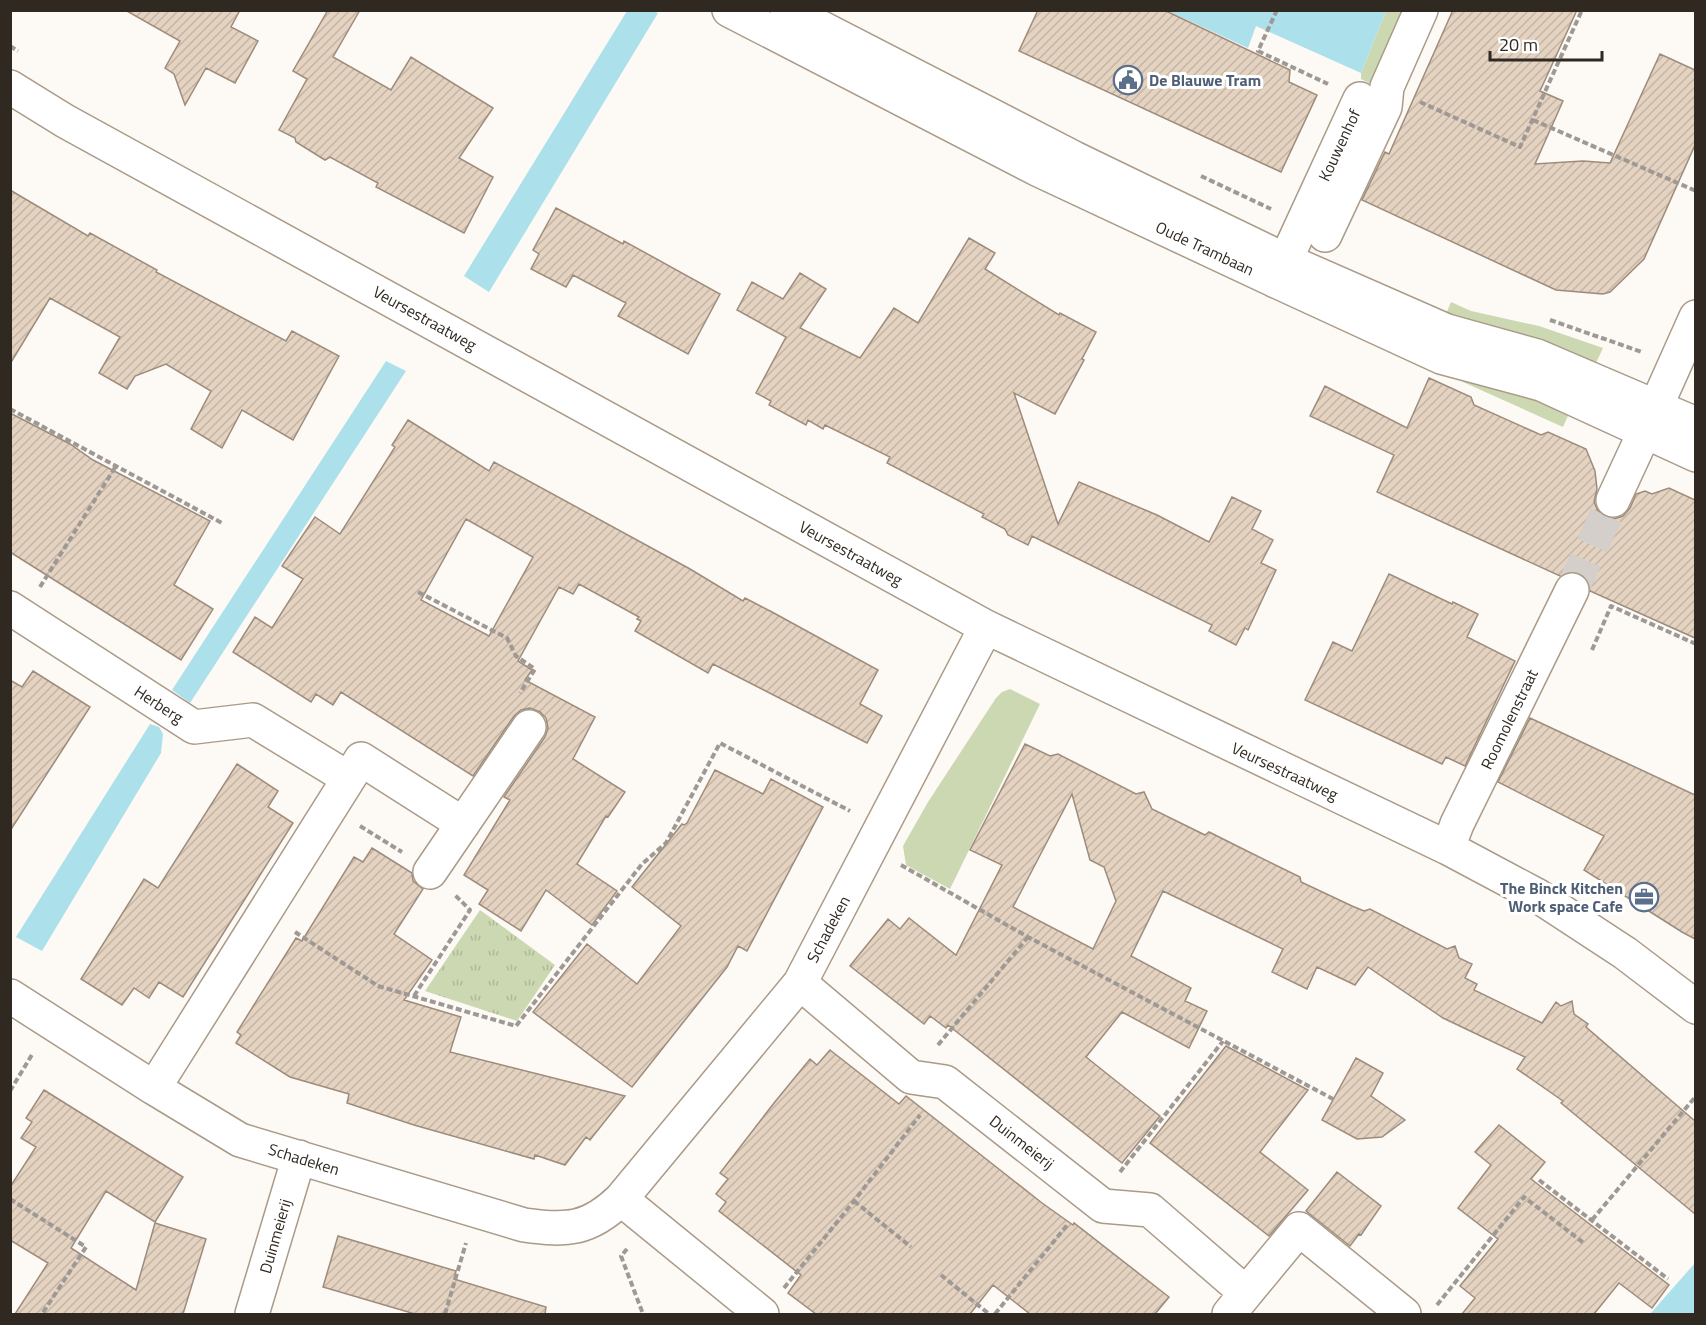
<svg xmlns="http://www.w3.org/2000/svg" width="1706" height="1325" font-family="'Titillium Web',sans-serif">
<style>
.grass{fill:#cbd8b1}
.park{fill:url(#park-tufts)}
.water{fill:#ace0ea}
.building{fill:url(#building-hatch);stroke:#9d8c7b;stroke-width:1.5;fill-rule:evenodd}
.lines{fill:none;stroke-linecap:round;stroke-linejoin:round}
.street-tunnel{stroke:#d4cfcb;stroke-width:33;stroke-dasharray:33 16;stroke-linecap:butt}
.street-casing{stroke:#aa9a88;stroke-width:36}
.secondary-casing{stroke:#aa9a88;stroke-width:36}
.path{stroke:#9e9994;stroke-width:4;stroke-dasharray:6 3;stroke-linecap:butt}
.street{stroke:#fff;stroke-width:33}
.secondary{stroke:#fff;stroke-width:33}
.labels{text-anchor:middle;stroke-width:6;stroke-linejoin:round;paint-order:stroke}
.service-label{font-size:16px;font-weight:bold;fill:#4e5e75;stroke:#fff;text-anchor:start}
.street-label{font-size:16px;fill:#302922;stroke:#fff}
</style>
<defs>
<pattern id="park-tufts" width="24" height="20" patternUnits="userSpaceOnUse" patternTransform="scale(1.5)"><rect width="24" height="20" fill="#cbd8b1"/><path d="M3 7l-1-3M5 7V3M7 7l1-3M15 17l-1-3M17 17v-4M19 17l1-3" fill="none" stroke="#afb998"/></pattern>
<pattern id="building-hatch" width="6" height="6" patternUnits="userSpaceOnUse" patternTransform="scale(1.5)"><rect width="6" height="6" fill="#e5d3c1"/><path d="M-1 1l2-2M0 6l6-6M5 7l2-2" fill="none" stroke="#c5b5a6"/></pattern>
</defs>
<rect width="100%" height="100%" fill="#fdf9f5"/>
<path class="grass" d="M1386,11H1409L1375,86L1361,79V73Z
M1451,302L1471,311L1539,326L1603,348L1593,369L1444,319Z
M1466,375L1571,409L1563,427L1463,382Z
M1010,689L1040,704L950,889L906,865L903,846L928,802L996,698L1002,692Z"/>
<path class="park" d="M480,910L555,965L517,1021L425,991Z"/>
<path class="water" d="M627,11H653L658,13L489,292L464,276Z
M1168,11H1386L1361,73L1256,26L1248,48Z
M386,361L406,371L190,703L172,690Z
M150,724L159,727L163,734L161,753L42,951L16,937Z
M1695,1263V1314H1650Z"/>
<path class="building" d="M125,10H240L231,27L258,41L235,83L206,68L185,105L174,74L165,68L180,41Z
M328,10H360L333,57L391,90L411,57L493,108L459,158L493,177L464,233L376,187L378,183L330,157L325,160L296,142L295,138L279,130L307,79L293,71Z
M1038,10H1164L1290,70L1289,82L1317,95L1281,172L1019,51Z
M1453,10H1577L1540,91L1563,101L1535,164L1583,161L1610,163L1660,54L1695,70V145L1644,259L1610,292L1603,294L1556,290L1362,200L1385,152L1389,154Z
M10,190L88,236L90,233L157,270L156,272L286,341L292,331L339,356L293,440L242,410L222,448L191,429L211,391L166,364L135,376L127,389L99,373L120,337L50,298L10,364Z
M556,208L623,244L624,241L720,294L688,354L618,316L626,303L573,275L566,287L531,269L539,254L533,250Z
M969,238L995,253L985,269L1059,315L1060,313L1096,332L1082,359L1084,360L1055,414L1014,393L1058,524L1079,482L1157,515L1209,542L1232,497L1261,511L1252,529L1273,540L1261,563L1276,570L1248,630L1245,628L1236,645L1209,631L1212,625L1032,536L1028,545L1008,535L1005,529L982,517L984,514L887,463L890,457L825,425L823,429L808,420L806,425L769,405L771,401L756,393L786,337L737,310L752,282L783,299L800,273L826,289L800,328L860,358L894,308L918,323Z
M1429,378L1471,397L1474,405L1541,435L1548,432L1586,449L1595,471L1597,489L1594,502L1598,511L1606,517L1614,519L1623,516L1630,508L1636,494L1645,491L1652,494L1669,488L1695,500V638L1590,591L1588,580L1580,573L1570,571L1560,576L1377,492L1394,455L1310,416L1325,386L1407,428Z
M10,413L70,444L93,460L210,521L174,585L213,609L181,660L10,552Z
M408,420L489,471L494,462L690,569L743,601L745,598L772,612L878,670L860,704L882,716L867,743L713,664L708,673L635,631L641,621L637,619L639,617L579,584L573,594L559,587L518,661L532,670L525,680L595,717L573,759L625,792L608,817L606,816L577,864L617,891L592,925L546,890L521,931L479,904L488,890L464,875L510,800L504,797L545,737L548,728L546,718L540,712L530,708L521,710L514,716L473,776L341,692L333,705L316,694L311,702L233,652L255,617L272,628L303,579L282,566L315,517L340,534L395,447L392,445ZM466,519L533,557L489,636L421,600Z
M1389,574L1452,604L1453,602L1478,614L1467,637L1515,661L1465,766L1446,757L1442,764L1305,700L1333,642L1352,651Z
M33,671L90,707L10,831V680L22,687Z
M1530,718L1695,795V939L1682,932L1584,870L1604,836L1498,782Z
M1025,744L1050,756L1058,754L1136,794L1144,792L1152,809L1205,835L1209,832L1249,852L1300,877L1301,882L1352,906L1364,911L1370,909L1447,949L1455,946L1459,958L1472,964L1465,978L1477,984L1474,990L1542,1023L1556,1002L1561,1006L1572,1001L1574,1014L1588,1024L1586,1027L1695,1121V1214L1561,1103L1563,1101L1517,1069L1525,1057L1443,1018L1368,967L1355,985L1317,967L1307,989L1272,972L1283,949L1163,891L1131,956L1191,988L1185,1001L1207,1011L1189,1048L1122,1012L1086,1057L1160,1116L1122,1163L948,1025L946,1028L930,1016L924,1024L850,966L888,919L900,929L909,918L956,955L1002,865L970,850ZM1072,794L1090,860L1104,867L1116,901L1093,949L1013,907Z
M237,764L278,791L268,807L293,823L183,997L159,982L149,998L134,988L122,1005L81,979L144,879L158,888Z
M715,770L763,794L771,779L823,807L747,951L738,946L727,967L632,1087L533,1012L587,944L637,984L681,926L632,887L682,824L684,825L687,823Z
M372,848L412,873L413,881L423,889L394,934L432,960L404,1000L461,1017L450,1052L625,1096L590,1140L586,1137L565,1165L535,1155L534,1159L414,1125L347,1103L349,1094L290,1077L236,1043L241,1035L237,1032L296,938L302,941L354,857L363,862Z
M1226,1046L1308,1090L1260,1152L1308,1190L1269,1236L1150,1143Z
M830,1050L899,1104L906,1096L1042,1203L1073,1225L1074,1223L1169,1297L1155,1314H1030L993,1285L970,1314H816L788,1293L801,1275L719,1211L726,1202L716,1194L728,1179L720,1173L774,1103L810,1059L817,1065Z
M1356,1058L1383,1073L1371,1096L1405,1120L1382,1137L1357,1139L1322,1120Z
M44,1090L183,1177L155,1222L106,1191L71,1248L136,1290L155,1223L206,1239L183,1314H15L48,1263L10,1240V1187L36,1147L21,1138L32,1122L26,1118Z
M1499,1125L1545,1162L1531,1179L1669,1285L1652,1308L1619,1283L1594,1314H1462L1475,1298L1460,1286L1498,1239L1458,1208L1491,1165L1475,1152Z
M1337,1172L1381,1206L1361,1235L1359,1234L1350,1246L1306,1211Z
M338,1236L456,1271L454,1279L546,1307L545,1314H415L323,1287Z"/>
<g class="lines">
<path class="street-tunnel" d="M1572,590L1613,500"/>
<g class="street-casing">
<path id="street" d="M10,87L65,121L986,627L1448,848L1538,896L1625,953L1696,1007
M1325,235L1385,107L1387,87L1421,10
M1276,281L1360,99
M1613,500L1645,431L1696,317
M10,608L194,727L253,720L348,778
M1448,848L1457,824L1572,590
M430,872L529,727
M800,983L911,1077L945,1082L1103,1206L1150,1210L1246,1293L1229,1314
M10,996L154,1088L240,1140L524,1225C567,1231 589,1230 621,1199L800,983L986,627
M154,1088L361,759L463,824
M621,1199L762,1314
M1246,1293L1299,1229L1404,1314
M252,1314L299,1157"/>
</g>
<g class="secondary-casing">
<path id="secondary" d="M729,10L1039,170L1276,281L1441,357L1541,384L1696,455
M787,10L1074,158L1285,260L1447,331L1537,356L1696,424"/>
</g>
<path class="path" d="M1277,10L1258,51L1328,84
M10,46L18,51
M1420,102L1520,147L1582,10
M1533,120L1696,191
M1201,176L1271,209
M1550,320L1642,352
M10,409L222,523
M40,587L116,466
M418,592L507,638L516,656L535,669L520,693
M1592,650L1611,606L1696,644
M360,826L402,852
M901,865L1028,937L1333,1099
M295,932L378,986L516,1026L642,864L666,843L720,743L850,811
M414,996L470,910L455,895
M938,1045L1028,937
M10,1091L33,1053
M1120,1172L1223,1041
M1539,1180L1668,1279
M10,1199L86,1247L42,1314
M854,1201L911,1247
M1592,1220L1696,1096
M627,1249L621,1256L643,1314
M941,1275L989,1314
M784,1288L854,1201L920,1115
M1437,1305L1524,1197L1585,1244
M445,1314L466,1243
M995,1314L1068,1224"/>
<use href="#street" class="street"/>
<use href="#secondary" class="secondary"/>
</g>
<defs>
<g id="civic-ring" transform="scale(1.5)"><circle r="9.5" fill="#fff" stroke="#5c6f8a" stroke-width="1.5"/><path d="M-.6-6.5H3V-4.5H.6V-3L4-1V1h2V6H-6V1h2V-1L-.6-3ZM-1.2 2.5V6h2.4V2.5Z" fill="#5c6f8a"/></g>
<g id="office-ring" transform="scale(1.5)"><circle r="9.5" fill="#fff" stroke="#5c6f8a" stroke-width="1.5"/><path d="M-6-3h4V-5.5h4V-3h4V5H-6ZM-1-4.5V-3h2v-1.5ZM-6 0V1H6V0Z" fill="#5c6f8a"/></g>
</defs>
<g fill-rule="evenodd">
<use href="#civic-ring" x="1128" y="80"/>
<use href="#office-ring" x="1644" y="897"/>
</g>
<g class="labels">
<g class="service-label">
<text x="1149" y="86">De Blauwe Tram</text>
<text x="1623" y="894" text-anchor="end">The Binck Kitchen<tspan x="1623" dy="18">Work space Cafe</tspan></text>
</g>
<g class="street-label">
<text transform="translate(1339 145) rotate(-65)" y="6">Kouwenhof</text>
<text transform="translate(1205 248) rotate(25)" y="6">Oude Trambaan</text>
<text transform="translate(425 318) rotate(29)" y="6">Veursestraatweg</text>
<text transform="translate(851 553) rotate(29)" y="6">Veursestraatweg</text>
<text transform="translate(159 704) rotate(33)" y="6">Herberg</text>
<text transform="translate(1509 719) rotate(-64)" y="6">Roomolenstraat</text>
<text transform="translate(1285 771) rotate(25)" y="6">Veursestraatweg</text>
<text transform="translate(828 929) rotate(-62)" y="6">Schadeken</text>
<text transform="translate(1022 1142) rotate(38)" y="6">Duinmeierij</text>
<text transform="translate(304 1159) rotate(17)" y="6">Schadeken</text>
<text transform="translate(275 1236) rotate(-74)" y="6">Duinmeierij</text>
</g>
</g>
<rect width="1706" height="1325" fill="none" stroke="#302922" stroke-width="24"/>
<path d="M1490 51v9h112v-9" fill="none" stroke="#302922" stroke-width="3"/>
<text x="1499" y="51" font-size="18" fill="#302922" stroke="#ffffff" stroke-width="4.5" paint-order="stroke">20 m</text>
</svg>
